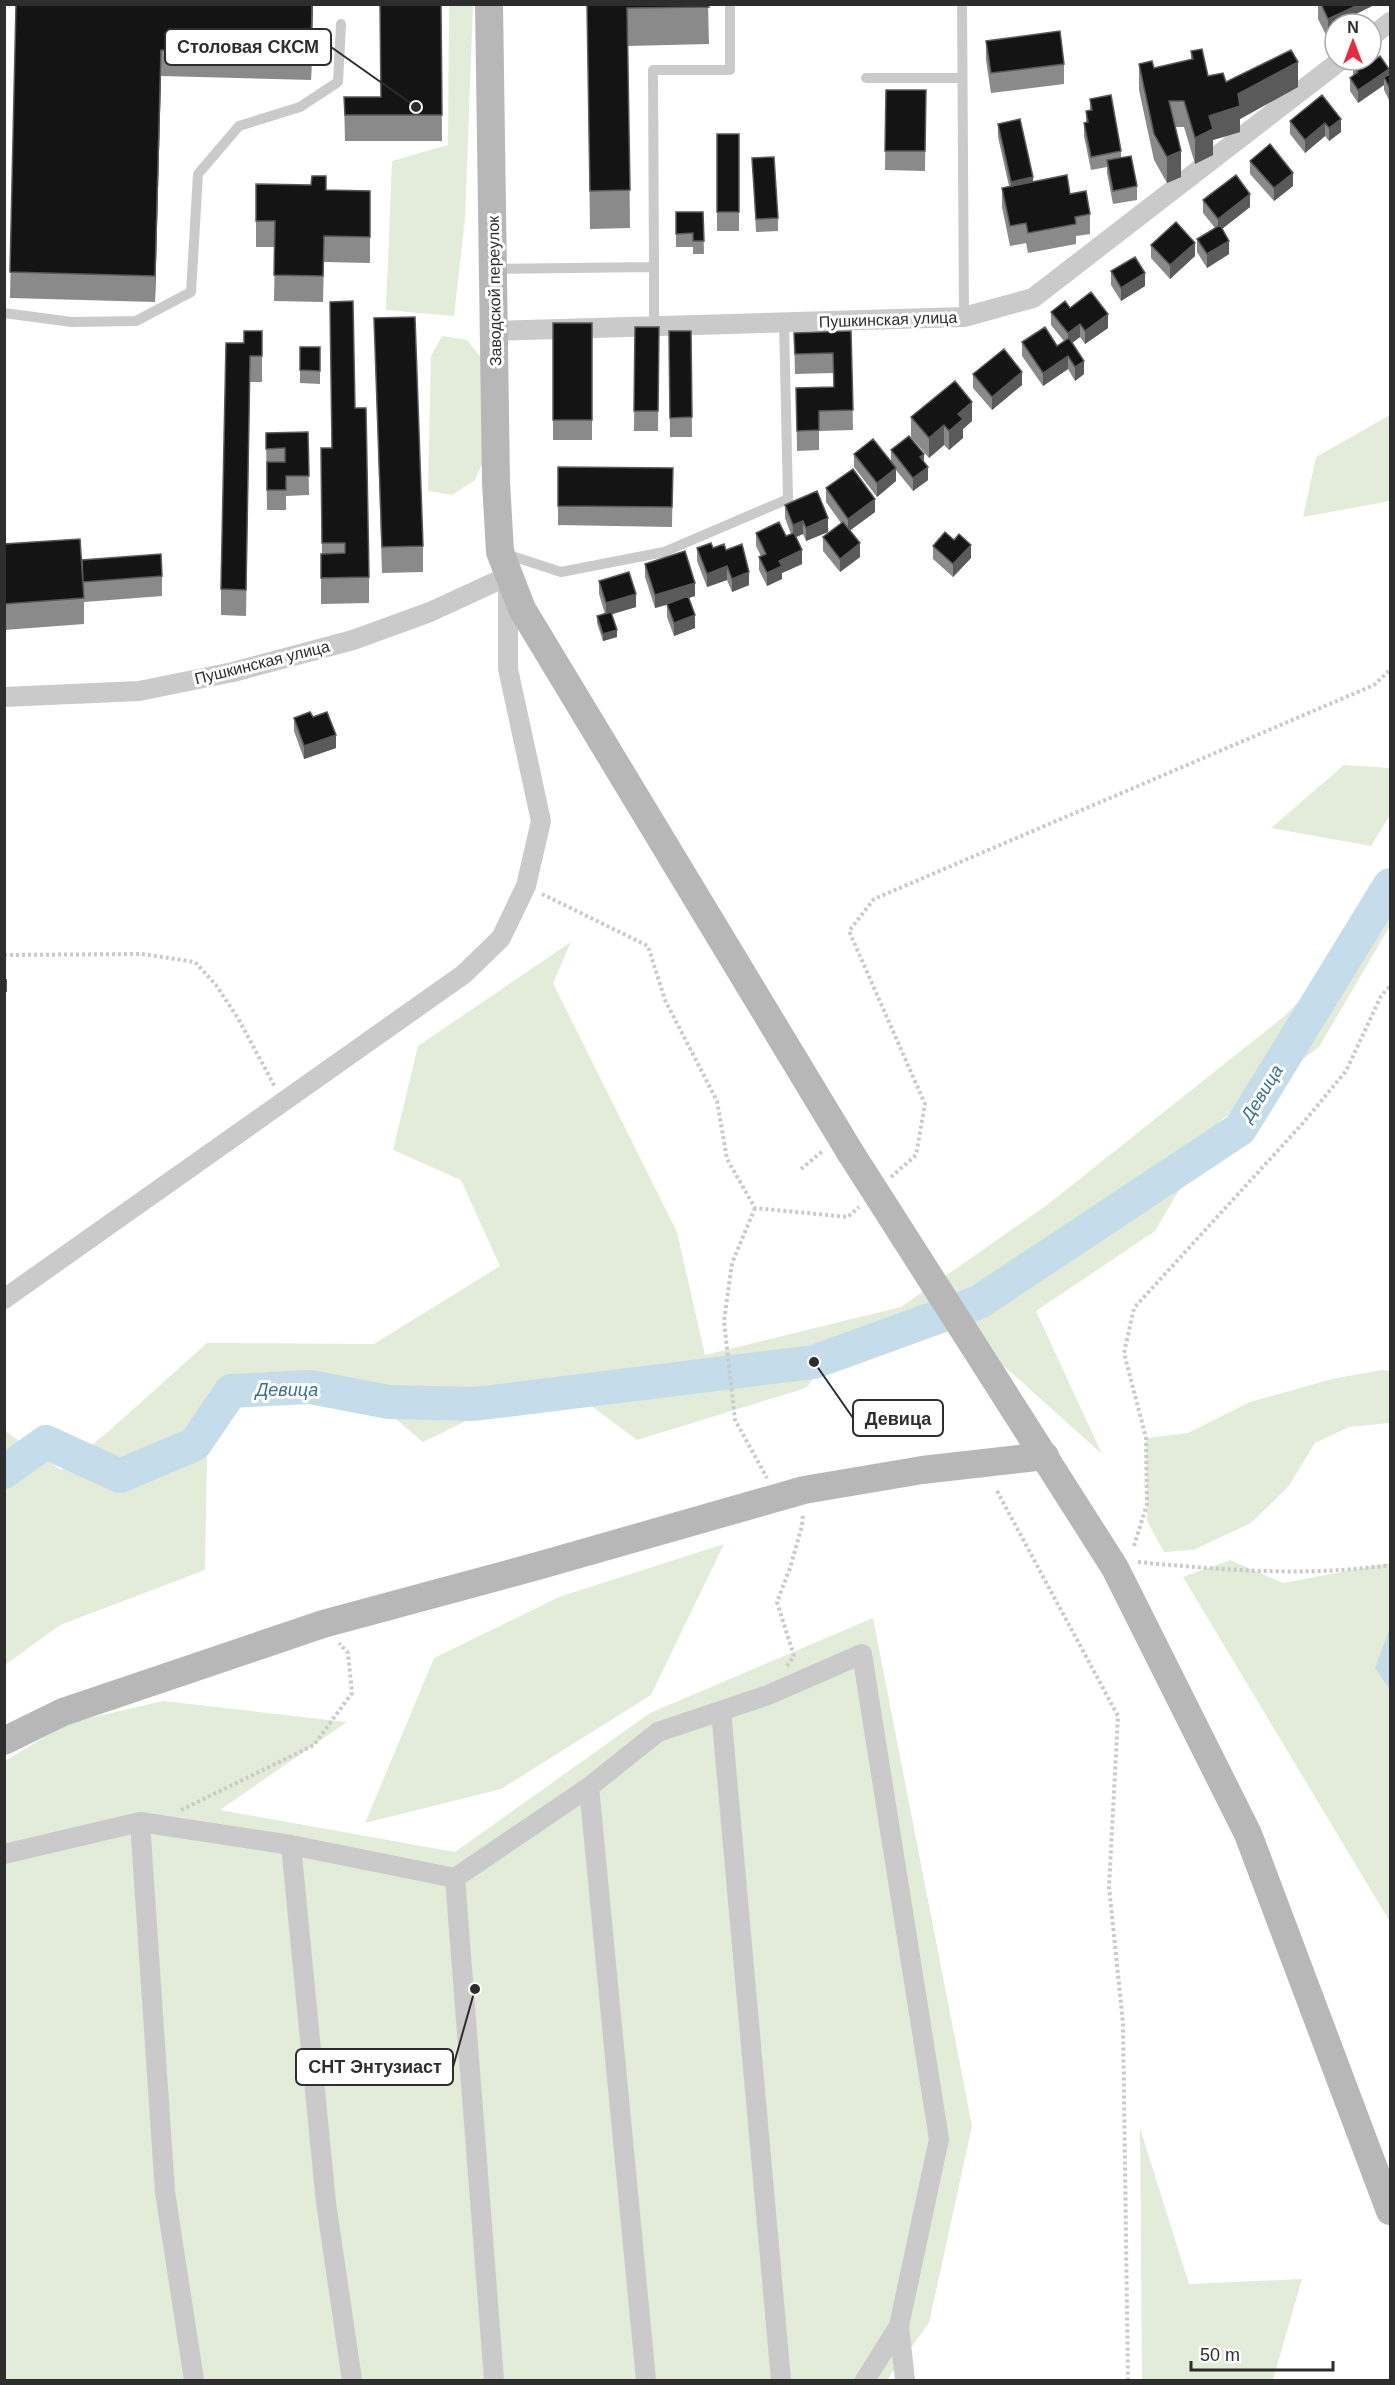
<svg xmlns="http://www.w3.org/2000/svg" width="1395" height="2385" font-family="Helvetica,sans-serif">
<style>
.green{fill:#e3ebd9}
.water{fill:#c5ddeb}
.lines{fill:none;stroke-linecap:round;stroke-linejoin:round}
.river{stroke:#c5ddeb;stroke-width:34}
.path{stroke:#cacaca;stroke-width:4;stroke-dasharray:3 3;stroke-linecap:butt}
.lane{stroke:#cacaca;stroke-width:10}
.street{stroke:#cacaca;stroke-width:20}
.secondary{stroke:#b7b7b7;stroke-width:28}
.secondary-bridge{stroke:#b7b7b7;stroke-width:28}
.wall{fill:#8a8a8a}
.shaded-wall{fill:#5a5a5a}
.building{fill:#141414;stroke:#5a5a5a;stroke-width:1.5}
.labels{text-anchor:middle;stroke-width:6;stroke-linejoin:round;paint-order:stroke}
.street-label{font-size:16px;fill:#2d2d2d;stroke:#fff}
.water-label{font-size:18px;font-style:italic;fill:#3a6f90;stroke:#fff}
.leader{fill:none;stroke:#2d2d2d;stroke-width:2}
.callout-dot{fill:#2d2d2d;stroke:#fff;stroke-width:2}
.callout{fill:#fff;stroke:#2d2d2d;stroke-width:2}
.callout-label{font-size:18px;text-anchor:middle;font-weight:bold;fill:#2d2d2d}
</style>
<rect width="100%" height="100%" fill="#fff"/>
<path class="green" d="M449,5H473L465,219L454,316L386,310L392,161L448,145Z
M442,336L467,340L483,360L484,459L475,480L452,495L428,491L431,356Z
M1390,415V501L1303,517L1316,457Z
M1344,765L1390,768V815L1371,846L1271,828Z
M1390,913V926L1319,1047L1220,1121L1155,1231L1036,1311L1102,1454L966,1332L850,1334L806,1388L637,1440L554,1378L423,1442L347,1378L208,1402L205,1570L60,1625L5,1665L4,1430L61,1470L110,1430L207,1343L374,1344L500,1266L461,1180L393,1150L418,1046L571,942L553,983L677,1232L705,1355L901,1307L1047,1205L1282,1018Z
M1382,1370L1390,1371V1423L1349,1427L1315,1443L1288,1487L1251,1523L1193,1550L1164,1552L1147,1521L1146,1438L1188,1433L1250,1402L1332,1379Z
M724,1544L651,1695L501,1789L365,1823L434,1658L559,1597Z
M1230,1560L1283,1583L1390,1563V1922L1183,1577Z
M873,1618L972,2126L929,2323L887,2380H5V1761L68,1723L163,1701L347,1722L220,1810L455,1852L650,1713Z
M1140,2128L1189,2284L1302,2279L1273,2380H1142Z"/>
<path class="water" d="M1390,1628V1690L1375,1668Z"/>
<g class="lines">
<path class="river" d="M4,1472L46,1442L120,1476L195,1444L231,1391L310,1387L389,1402L474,1404L814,1362L979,1302L1240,1129L1390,885"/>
<path class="path" d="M542,894L648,946L665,1000L717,1101L727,1159L755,1208L848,1217L859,1207
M4,955L142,954L195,962L216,985L239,1020L275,1087
M801,1169L824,1150
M891,1177L916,1155L925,1104L849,931L874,899L1374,685L1390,670
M755,1208L732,1263L724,1321L735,1420L767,1478
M997,1491L1118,1716L1109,1887L1123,2023L1128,2380
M1134,1546L1147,1504L1146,1438L1124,1353L1134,1308L1303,1123L1346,1071L1381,996L1390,986
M1138,1562C1224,1570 1305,1577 1390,1565
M787,1666L794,1656L777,1602L790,1568L802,1526L803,1514
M181,1810L314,1745L352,1693L348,1653L339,1643"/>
<path class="lane" d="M962,4L964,317
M866,78H962
M654,267V327
M494,269L654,267L653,70H730V4
M4,313L72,322L136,321L191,292L198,174L239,126L300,107L338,82L341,24
M506,554L561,572L664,552L788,499L784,322"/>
<path class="street" d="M1371,37L1390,22
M495,331L964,317L1033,298L1341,60
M4,697L139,691L233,672L353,640L430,612L508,576V669L541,821L526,886L501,938L464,974L4,1299
M721,1711L781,2380
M589,1787L646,2380
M140,1822L165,2192L194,2380
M291,1845L326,2203L352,2380
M4,1854L140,1822L291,1845L455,1878L589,1787L658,1732L768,1695L862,1654L939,2139L899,2326L905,2380
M455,1878L494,2380
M865,2380L899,2326"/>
<path class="secondary" d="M489,4L496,482L500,552L522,609L850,1152
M991,1373L1115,1568L1248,1834L1390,2211
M4,1741L63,1712L323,1624L541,1565L804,1490L922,1470L1045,1456"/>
<path class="secondary-bridge" d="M850,1152L991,1373"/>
</g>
<path class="wall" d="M16,4H313L311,80L161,76L155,302L10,298Z
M441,4L442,141H345L344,97H381Z
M587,4H708L709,44L628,46L630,228L590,229Z
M1318,4H1376L1356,14V24L1328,39L1318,19Z
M986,41L1064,64V84L991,93L986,60Z
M1390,44V60L1389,58V45Z
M1191,51L1208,76L1226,82L1298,87L1240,119V132L1213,140V155L1195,164L1184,127H1175L1181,177L1167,183L1154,160L1139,90V64L1154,68L1191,60Z
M1353,66L1389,75L1390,74V102L1384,90V85L1358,103L1350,91V78L1353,76Z
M886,90H926L925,171L885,170Z
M1322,95L1341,132L1329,141L1325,136L1305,153L1290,134V121Z
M1090,99L1121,151V158L1137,186V200L1113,204L1107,173V167L1091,170L1084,136V123H1086V111L1090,110Z
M998,124L1033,182L1070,194L1090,214V234L1076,236V244L1028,253L1026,243L1010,246L1002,207V188L1009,186L998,137Z
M717,134H739V231H717Z
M752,158L778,218V231L756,232Z
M1250,161L1293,186L1274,201L1250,174Z
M256,184L326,190L370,191V263L324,262L323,302L274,301L275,247H256Z
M1203,200L1250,207L1222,229L1229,254L1207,268L1197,252V239L1215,228L1203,213Z
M676,212H703L704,254H693V247H676Z
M1151,245L1195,256L1170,279L1151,258Z
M1111,271L1145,286L1121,301L1111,285Z
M1070,308L1108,328L1085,344L1080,337L1072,343L1084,374L1075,381L1068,369L1043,386L1022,356V342L1057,346L1064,341L1051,325V312Z
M374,318L423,546V572L382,573Z
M553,323H592V440H553Z
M635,327H659L658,431H634Z
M262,331V382H250L246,616L221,615V589L244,343Z
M669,331H691L692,437H670Z
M851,331L853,430L819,431V450L797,451L796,388L833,387V373L795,374L794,333Z
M300,347H320V384L300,383Z
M973,374L1022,385L992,410L973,388Z
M355,408L369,577V603L321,604V554H322L321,448H332Z
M911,417L972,421L963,429V438L949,450L944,445L929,458L911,437Z
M308,432L309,495L286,496V510H267L266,433Z
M891,450L924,462L928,480L913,491L896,470V481L877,497L854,467V454L891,462Z
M558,467L673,468L672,527L558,525Z
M826,488L875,512L850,530L860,557L840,572L823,551V537L841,523L826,502Z
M785,505L828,532L806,541L803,534L796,537L802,564L782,573V579L767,586L759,570V557L761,556L756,546V533L786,536L791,534L785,518Z
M4,544L162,576V596L84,602V624L4,630Z
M933,546L971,558L953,577L933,559Z
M697,548H713L726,550L749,585L732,592L727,580L707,587L697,561Z
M645,564L695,596L688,598L695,628L674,636L667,617V605L655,608L645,577Z
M599,581L636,607L612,614L617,637L603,641L597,623V616L605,614L599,594Z
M313,717L336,748L304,759L294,731V718Z"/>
<path class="shaded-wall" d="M312,4H313L311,80V54Z
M1352,4H1376L1356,14V24H1335V36L1328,39V19Z
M161,50V76L155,302V276Z
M1298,62V87L1240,119V132L1213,140V155L1195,164V138L1209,116L1238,94Z
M1389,69V82L1384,77V85L1358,103V90Z
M1341,119V132L1329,141V128Z
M1325,123V136L1305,153V140Z
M1181,151V177L1167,183V157Z
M1293,173V186L1274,201V188Z
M1033,177V190L1011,195V182Z
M1250,194V207L1218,232V219Z
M1229,241V254L1207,268V254Z
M1195,243V256L1170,279V265Z
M1145,273V286L1121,301V288Z
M1108,314V328L1085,344V331Z
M1080,324V337L1068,346V333Z
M1068,356V369L1043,386V373Z
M1084,361V374L1075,381V367Z
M1022,372V385L992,410V397Z
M972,402V421L963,429V438L949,450V431L958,414Z
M944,425V445L929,458V438Z
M924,454V467L920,457Z
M928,467V480L913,491V478Z
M896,468V481L877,497V483Z
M875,499V512L848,532V519Z
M828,518V532L806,541V528Z
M803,521V534L793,538V525Z
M860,543V557L840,572V559Z
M971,545V558L953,577V564Z
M802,550V564L782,573V579L767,586V573L779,561Z
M727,566V580L707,587V574Z
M749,572V585L732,592V579Z
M695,583V596L655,608V595Z
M636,594V607L606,616V603Z
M695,615V628L674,636V623Z
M617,630V637L603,641V634Z
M336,735V748L304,759V746Z
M4,979H7V992H4Z"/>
<path class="building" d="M16,4H312L311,54L161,50L155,276L10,272Z
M380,4H441L442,115H345L344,97H381Z
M587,4H708L709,7L627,8L630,190L590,191Z
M1321,4H1356V6L1328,19Z
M1060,31L1064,64L991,73L986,41Z
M1202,49L1208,76L1223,73L1226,82L1291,50L1298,62L1238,94L1240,106L1209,116L1213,129L1195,138L1184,101H1169L1181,151L1167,157L1154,134L1139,64L1152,61L1154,68L1193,59L1191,51Z
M1380,56L1389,69L1358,90L1350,78L1358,72L1353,66L1362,60H1364L1368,65Z
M1390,74V89L1384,77Z
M886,90H926L925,151H885Z
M1111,95L1121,151L1091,157L1084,123L1088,122L1086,111L1092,110L1090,99Z
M1322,95L1341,119L1329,128L1325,123L1305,140L1290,121Z
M1020,119L1033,177L1011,182L998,124Z
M717,134H739V212H717Z
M1270,144L1293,173L1274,188L1250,161Z
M1131,156L1137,186L1113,191L1107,160Z
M774,157L778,218L756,219L752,158Z
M1067,175L1070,194L1086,191L1090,214L1075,217L1076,224L1028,233L1026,223L1010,226L1002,188Z
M1236,175L1250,194L1218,219L1203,200Z
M312,176H326V190L370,191V237L324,236L323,276L274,275L275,221H256V184L311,185Z
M676,212H703L704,241H693V233L676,234Z
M1176,222L1195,243L1170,265L1151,245Z
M1220,225L1229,241L1207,254L1197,239Z
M1135,257L1145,273L1121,288L1111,271Z
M1091,292L1108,314L1085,331L1080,324L1068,333L1051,312L1065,301L1070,308Z
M353,301L355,408H366L369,577L321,578V554L345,553V543H322L321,448H332L330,302Z
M415,317L423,546L382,547L374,318Z
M553,323H592V420H553Z
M635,327H659L658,411H634Z
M1045,327L1057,346L1069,338L1084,361L1075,367L1068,356L1043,373L1022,342Z
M244,331H262V356H250L246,590L221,589L226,343H244Z
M669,331H691L692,417L670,418Z
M851,331L853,410L819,411V430L797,431L796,388L834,387L833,353L795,354L794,333Z
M300,347H320V371L300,370Z
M1004,349L1022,372L992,397L973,374Z
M955,381L972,402L958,414L963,419L949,431L944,425L929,438L911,417Z
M308,432L309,476H286V490H267V462H285V448L266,449V433Z
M909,436L924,454L920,457L928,467L913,478L891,450Z
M873,439L896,468L877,483L854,454Z
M558,467L673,468L672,507L558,506Z
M853,469L875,499L848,519L826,488Z
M817,491L828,518L806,528L803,521L793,525L785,505Z
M779,522L786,536L794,533L802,550L779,561L782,566L767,573L759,557L766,554L756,533Z
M843,522L860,543L840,559L823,537Z
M945,532L954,540L959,534L971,545L953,564L933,546Z
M80,539L84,598L4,604V544Z
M711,543L713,548L724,544L726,550L742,544L749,572L732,579L727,566L707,574L697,548Z
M685,551L695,583L655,595L645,564Z
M161,554L162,576L83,582L82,560Z
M629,572L636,594L606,603L599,581Z
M688,596L695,615L674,623L667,604Z
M611,612L617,630L603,634L597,616Z
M310,712L313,717L327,712L336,735L304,746L294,718Z"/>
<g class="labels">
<g class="street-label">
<text transform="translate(494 291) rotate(-91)" y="6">Заводской переулок</text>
<text transform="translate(888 319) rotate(-2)" y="6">Пушкинская улица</text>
<text transform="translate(262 662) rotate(-14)" y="6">Пушкинская улица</text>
</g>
<g class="water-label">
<text transform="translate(1262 1093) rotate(-58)" y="6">Девица</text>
<text x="287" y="1396">Девица</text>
</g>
</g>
<path class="leader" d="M416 107L331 47M814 1362L853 1418M475 1989L453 2067"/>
<g class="callout-dot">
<circle cx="416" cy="107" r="6"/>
<circle cx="814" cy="1362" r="6"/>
<circle cx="475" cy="1989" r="6"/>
</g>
<g class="callout">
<rect x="165" y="29" width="166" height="36" rx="6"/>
<rect x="853" y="1400" width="90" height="36" rx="6"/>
<rect x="296" y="2049" width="157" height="36" rx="6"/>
</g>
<g class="callout-label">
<text x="248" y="53">Столовая СКСМ</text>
<text x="898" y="1425">Девица</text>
<text x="375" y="2073">СНТ Энтузиаст</text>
</g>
<rect width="1395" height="2385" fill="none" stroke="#2d2d2d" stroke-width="12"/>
<g transform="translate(1353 42)"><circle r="28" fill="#ffffff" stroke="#ababab" stroke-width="1.5"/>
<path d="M0-4.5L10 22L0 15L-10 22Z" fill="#e82a3a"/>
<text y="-9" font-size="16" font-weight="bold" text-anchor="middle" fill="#2d2d2d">N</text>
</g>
<path d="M1191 2361v9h142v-9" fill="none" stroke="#2d2d2d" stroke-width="3"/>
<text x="1200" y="2361" font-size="18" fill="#2d2d2d" stroke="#ffffff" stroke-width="4.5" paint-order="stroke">50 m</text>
</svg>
